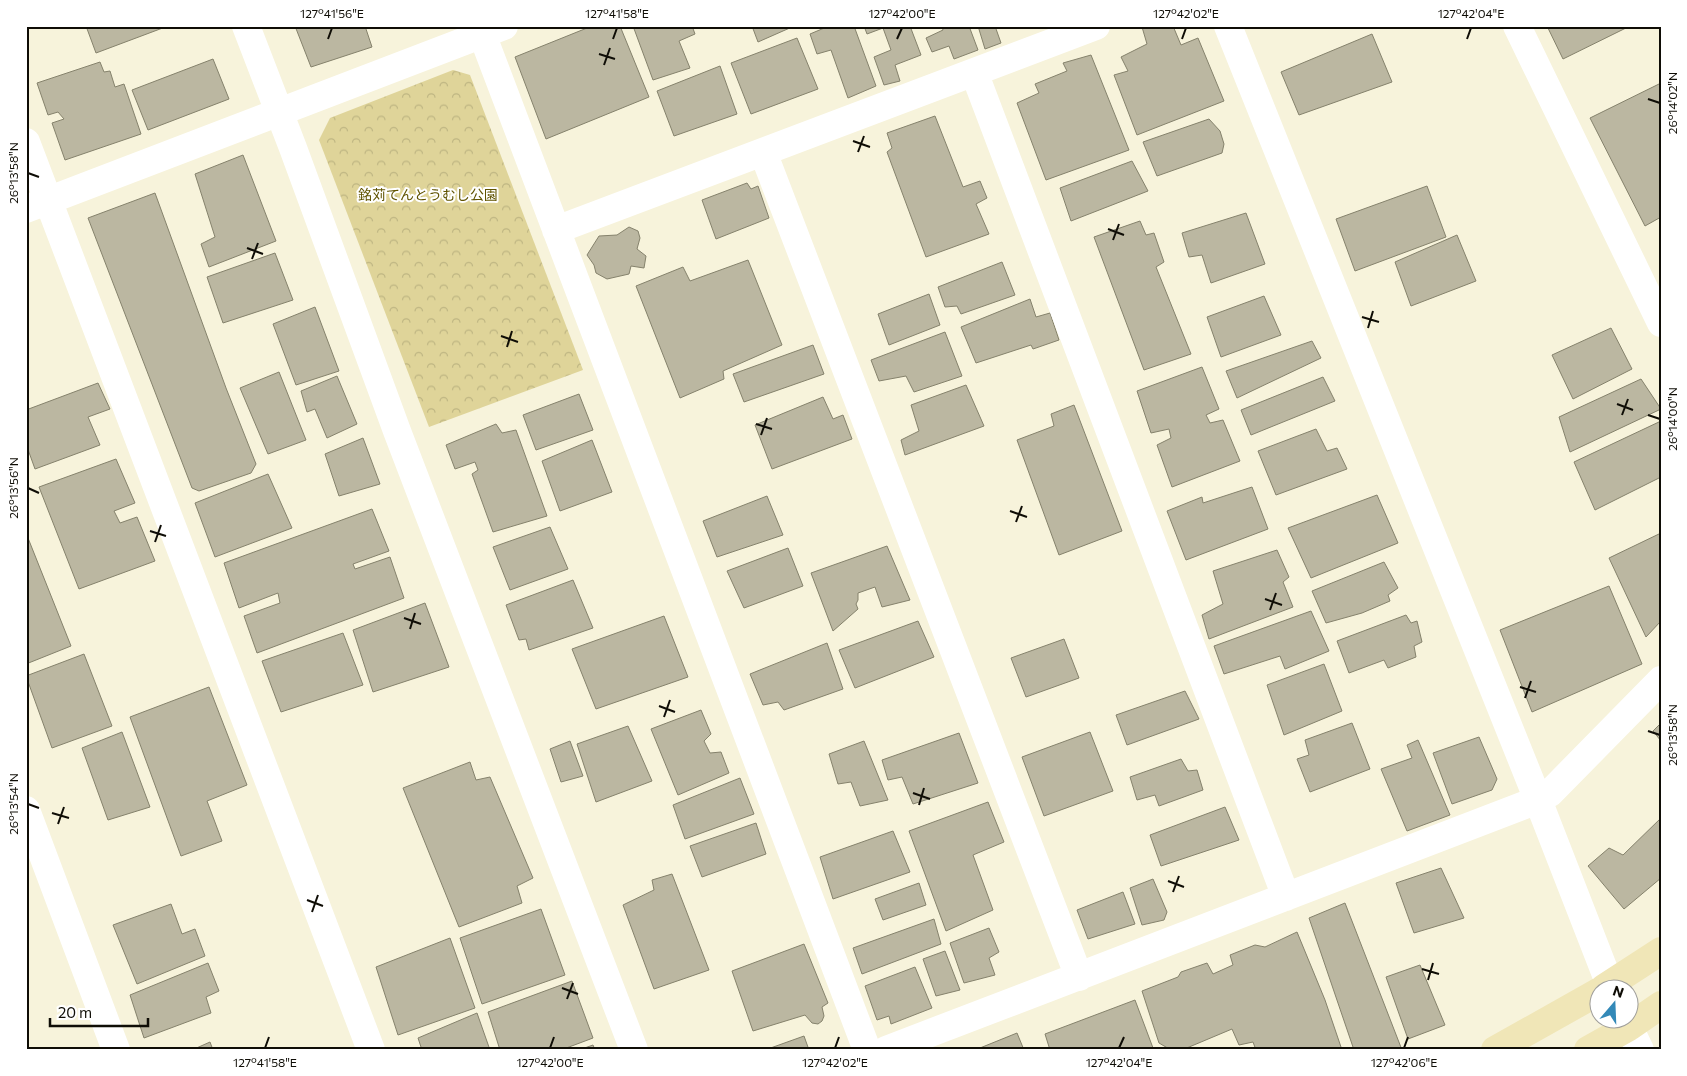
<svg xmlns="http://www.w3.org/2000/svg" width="1687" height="1076" font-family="Commissioner,'Noto Sans JP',sans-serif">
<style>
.park{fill:url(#park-crowns)}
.building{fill:#bbb7a1;stroke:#85826c}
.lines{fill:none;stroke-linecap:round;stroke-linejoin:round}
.minor{stroke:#fff;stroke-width:28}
.major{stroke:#f0e6b7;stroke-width:28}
.ticks{fill:none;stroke:#0f0d06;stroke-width:2}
.labels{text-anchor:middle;stroke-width:4;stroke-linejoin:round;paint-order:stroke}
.park-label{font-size:14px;fill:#605300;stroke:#fff}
.neatline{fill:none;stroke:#0f0d06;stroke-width:2}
.ticks-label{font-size:12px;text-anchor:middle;fill:#0f0d06}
</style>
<defs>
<pattern id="park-crowns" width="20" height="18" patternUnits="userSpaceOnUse" patternTransform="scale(1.25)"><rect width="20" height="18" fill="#dfd499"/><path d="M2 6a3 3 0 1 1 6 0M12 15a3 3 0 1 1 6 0" fill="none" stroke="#beb582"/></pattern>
</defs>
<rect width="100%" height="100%" fill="#f7f3db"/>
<path class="park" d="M453,70L470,75L583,370L429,427L319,140L330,118Z"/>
<path class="building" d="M86,26H168L96,53Z
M295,26H365L372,47L311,67Z
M592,26H620L649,97L546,139L515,57Z
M633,26H692L695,34L679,41L690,68L653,80Z
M752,26H792V27L758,42Z
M829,26H854L876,86L848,98L831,50L817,54L810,34Z
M864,26H910L921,55L895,65L900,81L884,85L874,57L891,50L883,28L867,34Z
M942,26H969L978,50L954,59L949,46L932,52L926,38L943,30Z
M978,26H995L1001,43L985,49Z
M1146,26H1173L1181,45L1198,38L1224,101L1137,135L1114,75L1128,71L1121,57L1147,44L1142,27Z
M1547,26H1630L1563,59Z
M1372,34L1392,82L1299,115L1281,72Z
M797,38L818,89L751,114L731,63Z
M1091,55L1129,150L1046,180L1017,103L1039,93L1035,84L1067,71L1063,63Z
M213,59L229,99L148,130L132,90Z
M100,62L104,72L110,71L115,87L124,84L141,134L65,160L52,123L64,119L58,112L48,115L37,83Z
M720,66L737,114L674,136L657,91Z
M1661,83V217L1645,226L1590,118Z
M935,116L963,187L980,181L987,198L976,204L989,234L926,257L887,152L892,148L887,133Z
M1209,119L1220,131L1224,144L1222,153L1157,176L1143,142Z
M243,155L276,241L209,267L201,244L215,237L195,174Z
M1132,161L1148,191L1071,221L1060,188Z
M747,183L751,189L758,186L769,218L716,239L702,200Z
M1427,186L1446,237L1355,271L1336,219Z
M155,193L226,388L256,464L251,473L199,491L192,488L88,218Z
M1246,213L1265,264L1211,283L1202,255L1189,257L1182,233Z
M1140,221L1146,235L1154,233L1164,262L1156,267L1191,354L1144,370L1094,237Z
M629,227L638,231L640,238L637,249L646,256L644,268L631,266L629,274L607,279L596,273L594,265L587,255L599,236L617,235Z
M1457,235L1476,281L1411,306L1395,262Z
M275,253L293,300L223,323L207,277Z
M748,260L782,345L723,371L724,379L680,398L636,286L683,267L690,281Z
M1002,262L1015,295L961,314L957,306L945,307L938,287Z
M929,294L940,325L889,345L878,314Z
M1264,296L1281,335L1221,357L1207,317Z
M1030,299L1036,317L1050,313L1059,340L1033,349L1031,345L976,363L961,327Z
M315,307L339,371L296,385L273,324Z
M1611,328L1632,369L1573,399L1552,355Z
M945,332L962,376L914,392L906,376L879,381L871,360Z
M1312,341L1321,358L1237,398L1226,371Z
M813,345L824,374L744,402L733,374Z
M1202,367L1219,409L1206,415L1210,423L1223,420L1240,461L1172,487L1157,445L1171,438L1169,429L1151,433L1137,391Z
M279,372L306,440L268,454L240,388Z
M337,376L357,424L327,438L315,409L307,412L301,391Z
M1323,377L1335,401L1251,435L1241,410Z
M1641,379L1661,409L1570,452L1559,417Z
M98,383L110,409L88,417L100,445L35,469L26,444V410Z
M966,385L984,426L905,455L901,440L919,431L911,405Z
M579,394L593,430L536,450L523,415Z
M823,397L833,419L843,415L852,439L772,469L755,425Z
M1074,405L1122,531L1059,555L1017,440L1054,426L1051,414Z
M1661,421V477L1595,510L1574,462Z
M496,424L502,433L516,430L547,516L493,532L472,474L478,470L475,462L455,469L446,445Z
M1316,429L1327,451L1337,448L1347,469L1276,495L1258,451Z
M363,438L380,484L339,496L325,454Z
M592,440L612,492L560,511L542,461Z
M116,459L135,503L114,511L120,523L137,517L155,561L79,589L39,487Z
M268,474L292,528L215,557L195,503Z
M1252,487L1268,529L1186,560L1167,511L1202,497L1203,503Z
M1377,495L1398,543L1311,578L1288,528Z
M767,496L783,535L717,557L703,521Z
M372,509L389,551L353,564L355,569L390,557L404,598L257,653L244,616L280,603L278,593L239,608L224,563Z
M550,527L568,569L510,590L493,547Z
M1661,533V621L1646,637L1609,558Z
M28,538L71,646L26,664V539Z
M887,546L910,600L882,607L875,587L858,593V600L856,604L858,609L833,631L811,573Z
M788,548L803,586L744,608L727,571Z
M1277,550L1289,577L1283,582L1293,607L1209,639L1202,615L1223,604L1213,571Z
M1384,562L1398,588L1388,595L1390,601L1362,613L1326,623L1312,591Z
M573,580L593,628L529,650L526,639L519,640L506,605Z
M1609,586L1642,664L1532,712L1500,630Z
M425,603L449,667L373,692L353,630Z
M1311,611L1329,651L1285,669L1280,656L1224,674L1214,646Z
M1406,615L1411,623L1417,621L1422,642L1414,646L1416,657L1388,668L1384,660L1349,673L1337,641Z
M664,616L688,677L596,709L572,649Z
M918,621L934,657L855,688L839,650Z
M343,633L363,685L281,712L262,661Z
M1064,639L1079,678L1026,697L1011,658Z
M827,643L843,689L784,710L778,702L763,705L750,674Z
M84,654L112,726L52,748L26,676Z
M1324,664L1342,711L1284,735L1267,685Z
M209,687L247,785L207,801L222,841L181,856L130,717Z
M1185,691L1199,719L1127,745L1116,715Z
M701,710L711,734L704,741L710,753L721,752L729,773L678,795L651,729Z
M1352,723L1370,769L1310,792L1297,759L1309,755L1305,740Z
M1661,723V741L1653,731Z
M628,726L652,781L596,802L577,744Z
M122,732L150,807L108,820L82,748Z
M1090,732L1113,791L1044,816L1022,757Z
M959,733L978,783L913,804L902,777L888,780L882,760Z
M1479,737L1497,779L1492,790L1452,804L1433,753Z
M1418,740L1450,815L1407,831L1381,769L1412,758L1407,745Z
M570,741L583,776L561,782L550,749Z
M864,741L888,800L860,806L851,782L838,784L829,754Z
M1181,759L1188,771L1197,770L1203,790L1159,806L1155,795L1137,800L1130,777Z
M470,762L476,780L490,777L533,878L517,886L522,903L459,927L403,788Z
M740,778L754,814L685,839L673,805Z
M988,802L1004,842L973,855L993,910L946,931L909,831Z
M1225,807L1239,840L1161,866L1150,835Z
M1661,818V878L1624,909L1588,866L1609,848L1623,855Z
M756,823L766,854L702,877L690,846Z
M893,831L910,872L833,899L820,857Z
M1441,868L1464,918L1414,933L1396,883Z
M672,874L709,970L654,989L623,905L654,890L652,880Z
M1153,879L1167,912L1164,920L1142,925L1130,888Z
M919,883L926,905L883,920L875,899Z
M1123,892L1135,924L1088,939L1077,910Z
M1345,903L1402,1050H1354L1309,918Z
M171,904L182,934L195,929L205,956L137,984L113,925Z
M541,909L565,975L482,1004L460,938Z
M934,919L941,944L862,974L853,948Z
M989,928L999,952L989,958L995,975L964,983L950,943Z
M1297,932L1325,1000L1342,1050H1256L1253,1042L1239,1045L1232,1029L1182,1050H1171L1159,1043L1142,991L1178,977L1181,972L1207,963L1213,974L1233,965L1230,955L1255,945L1265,947Z
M450,938L475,1008L398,1035L376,967Z
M804,944L828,1003L822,1007L824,1016L822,1021L818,1024L812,1023L805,1015L753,1031L732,971Z
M945,951L960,990L936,996L923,959Z
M208,963L219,991L206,997L211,1013L144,1038L130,995Z
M1420,965L1445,1025L1408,1039L1386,977Z
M915,967L932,1008L891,1024L889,1016L877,1020L865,986Z
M572,981L593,1038L561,1050H500L488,1012Z
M1135,1000L1153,1048L1150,1050H1050L1045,1034Z
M477,1013L490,1050H422L418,1038Z
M1017,1033L1024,1050H975Z
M804,1036L809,1050H765Z
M210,1042L213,1050H192Z
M593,1045L595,1050H579Z"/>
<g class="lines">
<path class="minor" d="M246,26L293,148L397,431L634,1050
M479,26L867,1050
M1228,26L1538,800L1610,985
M1517,26L1661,323
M974,72L1286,897
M26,142L371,1050
M763,152L1079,977
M26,209L504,26
M556,230L1096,26
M26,810L116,1050
M1629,1027L1640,1050
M886,1050L1538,800L1550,793L1661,680"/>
<path class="major" d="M1604,988L1661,951
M1495,1050L1600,991
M1588,1050L1629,1027L1661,1005"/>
</g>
<path class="ticks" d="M328,39L332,28M613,39L617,28M897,39L902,28M1182,39L1186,28M1467,39L1471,28M599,54L615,59M604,65L610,48M1648,99L1660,103M853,141L870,147M858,152L864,136M28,173L39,177M1108,229L1124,235M1113,240L1119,224M247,248L263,254M252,259L258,243M1362,317L1379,322M1368,328L1373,311M501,336L518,342M507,347L512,331M1617,404L1633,410M1622,415L1628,399M1648,415L1660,419M756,424L772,429M761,435L767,418M28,488L39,493M1010,511L1027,517M1016,522L1022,506M150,531L166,536M155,542L161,525M1265,599L1282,605M1270,610L1276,593M404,618L421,624M410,629L415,613M1520,687L1536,692M1525,698L1531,681M659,706L675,712M664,717L670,700M1648,731L1660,735M913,793L930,799M28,804L39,808M919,805L924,788M52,813L69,818M58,824L64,807M1168,881L1184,887M1173,892L1179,876M307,900L323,906M312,912L318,895M1422,969L1439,974M1428,980L1433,963M562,988L578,994M567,999L573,983M265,1048L269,1037M550,1048L554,1037M835,1048L839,1037M1119,1048L1124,1037M1404,1048L1408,1037"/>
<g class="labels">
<g class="park-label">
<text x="428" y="200">銘苅てんとうむし公園</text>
</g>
</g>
<rect width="1687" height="1076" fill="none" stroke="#ffffff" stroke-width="55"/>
<g transform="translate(1614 1004) rotate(19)"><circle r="24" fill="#ffffff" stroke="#9f9e9b"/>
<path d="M0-4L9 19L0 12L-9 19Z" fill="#3389b8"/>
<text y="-8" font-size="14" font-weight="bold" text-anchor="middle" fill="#0f0d06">N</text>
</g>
<path d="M50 1018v8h98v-8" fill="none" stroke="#0f0d06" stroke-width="2.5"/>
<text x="58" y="1018" font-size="15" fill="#0f0d06" stroke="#ffffff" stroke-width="4" paint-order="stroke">20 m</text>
<rect x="28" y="28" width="1632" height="1020" class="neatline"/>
<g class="ticks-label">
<text x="332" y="18">127°41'56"E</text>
<text x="617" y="18">127°41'58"E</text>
<text x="902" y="18">127°42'00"E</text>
<text x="1186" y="18">127°42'02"E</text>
<text x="1471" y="18">127°42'04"E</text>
<text transform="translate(1673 103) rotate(-90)" y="4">26°14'02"N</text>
<text transform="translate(14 173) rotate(-90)" y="4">26°13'58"N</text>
<text transform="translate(1673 419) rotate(-90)" y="4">26°14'00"N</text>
<text transform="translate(14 488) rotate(-90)" y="4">26°13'56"N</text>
<text transform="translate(1673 735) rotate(-90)" y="4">26°13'58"N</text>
<text transform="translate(14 804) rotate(-90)" y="4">26°13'54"N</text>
<text x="265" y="1067">127°41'58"E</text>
<text x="550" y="1067">127°42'00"E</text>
<text x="835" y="1067">127°42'02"E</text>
<text x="1119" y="1067">127°42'04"E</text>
<text x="1404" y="1067">127°42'06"E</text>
</g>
</svg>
